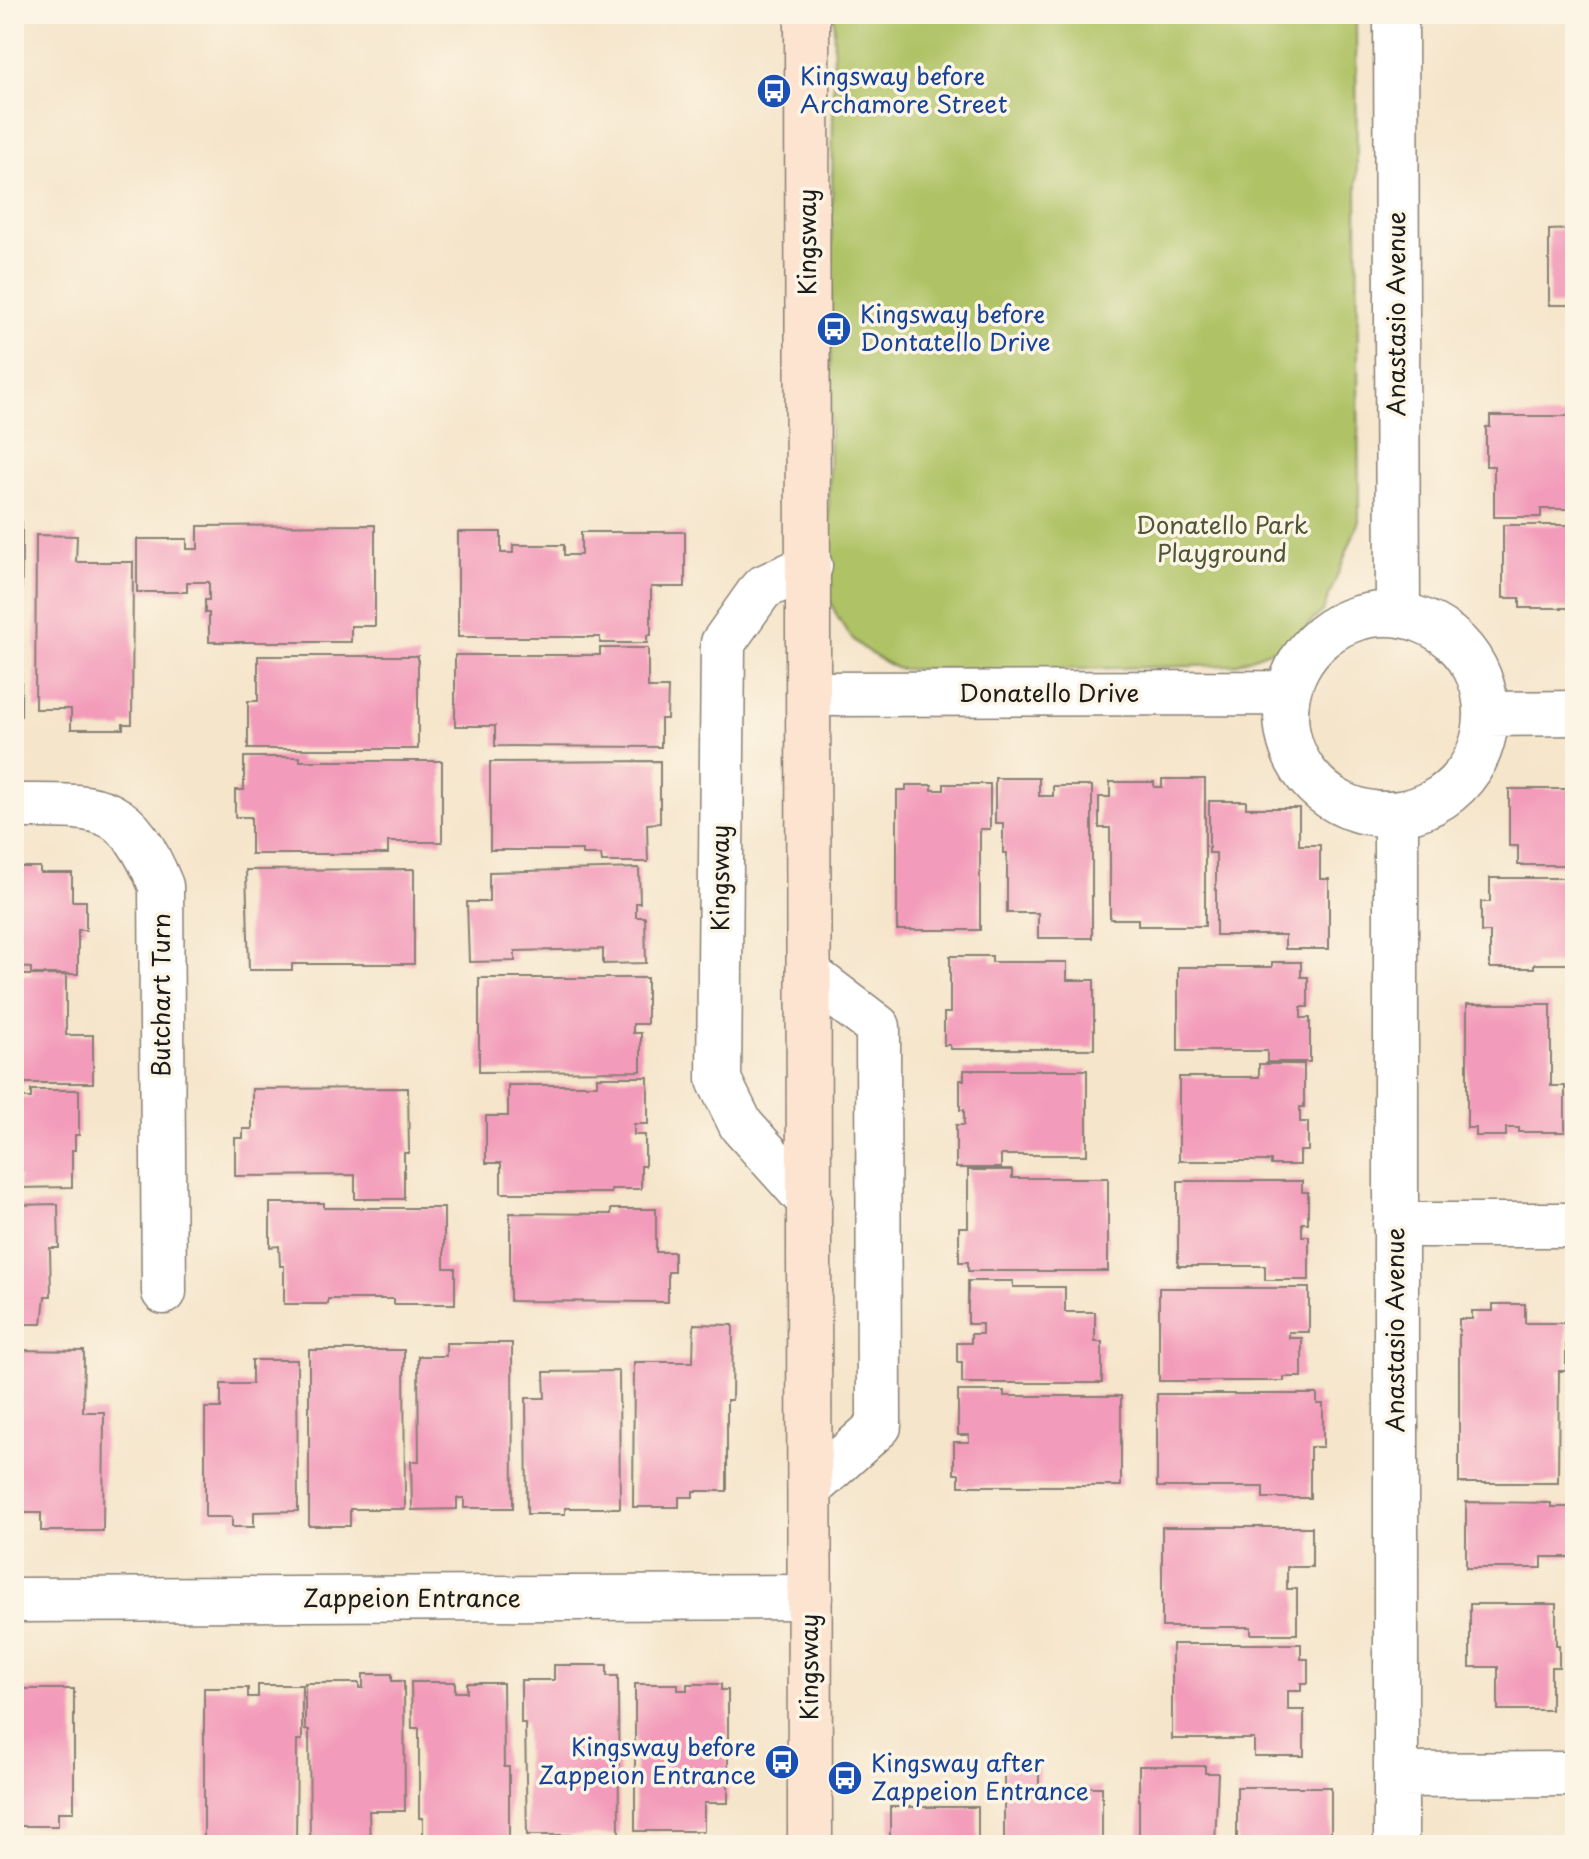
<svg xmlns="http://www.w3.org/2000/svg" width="1589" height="1859" font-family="'Playpen Sans',sans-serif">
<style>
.green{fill:#afc265;stroke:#666f40;stroke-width:2}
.building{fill:#f39bba}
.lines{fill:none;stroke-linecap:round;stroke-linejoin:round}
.street-casing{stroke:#888074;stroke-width:47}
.secondary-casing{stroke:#888074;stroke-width:47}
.street{stroke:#fff;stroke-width:44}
.secondary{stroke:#fde4d1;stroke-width:44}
.labels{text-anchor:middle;stroke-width:7;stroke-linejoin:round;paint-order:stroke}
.transit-label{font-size:24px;fill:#164399;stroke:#fcf5e5;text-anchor:start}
.street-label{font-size:24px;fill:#1c1c1c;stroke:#fcf5e5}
.park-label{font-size:24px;fill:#4f5636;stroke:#fcf5e5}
</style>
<rect width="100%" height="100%" fill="#fcf5e5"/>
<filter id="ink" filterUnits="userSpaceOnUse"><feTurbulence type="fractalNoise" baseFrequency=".0125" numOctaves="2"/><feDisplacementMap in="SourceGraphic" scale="16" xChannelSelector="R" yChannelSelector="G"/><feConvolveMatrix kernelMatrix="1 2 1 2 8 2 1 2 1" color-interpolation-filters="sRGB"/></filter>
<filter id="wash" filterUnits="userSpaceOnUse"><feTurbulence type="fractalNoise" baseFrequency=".006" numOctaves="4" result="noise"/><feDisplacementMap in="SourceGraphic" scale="32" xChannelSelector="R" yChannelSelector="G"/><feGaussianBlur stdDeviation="1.8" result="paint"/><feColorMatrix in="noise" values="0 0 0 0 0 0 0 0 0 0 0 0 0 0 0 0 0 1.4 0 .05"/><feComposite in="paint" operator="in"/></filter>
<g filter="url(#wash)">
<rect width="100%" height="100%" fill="#f5e5cb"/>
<path class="green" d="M834,14H1356L1359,521L1323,611L1288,644L1233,665L1083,669H898C860,650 844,637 828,596Z"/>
<g id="blocks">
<path class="building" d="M1575,229V305H1549V230Z
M1490,416H1575V509H1541V517H1494V466H1486V427H1490Z
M14,522H22L21,716H14Z
M375,525V626H351V642H209V613H205V600H209V582H187V592H137V539H187V549H198V526Z
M1503,525H1575V608H1520V598H1503Z
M458,532H501V553H513V545H564V555H581V532H685V587H651V635H647V643H600V637H458Z
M36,535L77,536L76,562H133L132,724H123V729H71V709H35Z
M600,648H648V688H668L667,719H661V747L495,746V726H455V655H600Z
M258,656H418V749H248V701H258Z
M244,757H300V761H442V842H388V854H251V817H235V790H244Z
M660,761V823L647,824L648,862H602L601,855H582V850H490V762Z
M995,778H1039V796H1053V786H1092V938H1038V913H1007V853H1003V823H995Z
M1162,779H1205V926H1138V919H1110V828H1099V797H1110V782H1154V787H1162Z
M944,784H990V829H980V930H897V790H906V785H932V790H944Z
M1509,789H1575V865H1518V846H1509Z
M1209,801H1246V808H1299V845H1320V879H1329V949H1285V935H1216V853H1209Z
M14,867H40V873H72V901H86V930H78V974H31V968L14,967Z
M639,868L640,903H636V917H645L646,963L603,964V949L515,951V961L469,962L467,902H489V872Z
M414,869V964H292V970H249L246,870Z
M1490,878H1575V964H1534V968H1490V932H1481V902H1490Z
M950,956H992V962H1067V980H1094V1049H950V1045H944V1013H950Z
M1272,962H1301V977H1308V1007H1301V1018H1310V1062H1267V1051H1178V967H1272Z
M21,975H66V1035H93V1083H14V983H21Z
M479,978H647V1024H633V1033H641V1071L479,1072Z
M1467,1004H1551V1086H1565V1132H1519V1128H1506V1136H1476V1128H1467Z
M1259,1064H1304V1107H1300V1122H1308V1151H1300V1165H1271V1161H1179V1077H1259Z
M964,1070H1087V1155H1001V1168H956V1125H964V1110H960V1080H964Z
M597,1077H648V1124H634V1135H645V1166H641V1189H611V1193H501V1163H486V1116H508V1085H597Z
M408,1088L409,1153H404V1199H355V1175L235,1176V1138H243V1129H252V1089Z
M31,1090H79V1135H75V1150H72V1187L19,1188V1177H14V1098H31Z
M968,1170H1012V1178H1108V1271H968V1262H959V1227H968Z
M1178,1181H1302V1192H1308V1223H1302V1236H1309V1280H1265V1266H1178Z
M270,1203H324V1208H444V1268H455V1304H394V1299H328V1304H284V1266H280L279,1246L270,1247Z
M58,1204L59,1248H50L51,1296H45L42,1324H14V1205Z
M611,1209H656V1252H674V1272H668V1302L510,1301V1213L611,1214Z
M968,1281H1013V1287H1065V1312H1095V1342H1102V1383H962V1362H957V1343H971V1334H982V1324H968Z
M1159,1288H1309V1332H1289V1338H1302V1377H1284V1381H1159Z
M1493,1304H1525V1323H1566V1371H1559L1558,1483H1459V1319H1472V1311H1493Z
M694,1324L733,1325L732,1400H727V1491H693V1497H679V1507H633L634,1362H693Z
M446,1343H512L513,1508H464V1498H457V1509L412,1510L411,1461H419L418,1356H446Z
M14,1350L84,1351L83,1412H104L103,1531H41V1513H14Z
M309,1350H404L405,1509H350V1526H309Z
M252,1360H297L298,1511L254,1512V1527H232V1517H205V1408H221V1384H252Z
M619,1371L620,1508H565V1514H527L526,1398H545L544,1372Z
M958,1391H1004V1396H1121V1486H959V1474H954V1442H969V1435H958Z
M1157,1394H1317V1404H1323V1447H1310V1498H1263V1487H1157Z
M1466,1502L1551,1503V1507H1575V1557H1542V1568H1466Z
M1162,1527H1312V1567H1287V1589H1297V1634H1251V1627H1162Z
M1470,1604H1556V1645H1559V1667H1551V1710H1498V1667H1470Z
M1172,1644H1301V1659H1308V1683H1301V1691H1288V1710H1304V1756H1254V1739H1172Z
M554,1665H607V1676H618L619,1835H527L525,1723H521V1680H554Z
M363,1674H392V1681H404L405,1811H369L370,1845H310L309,1730H305V1683H359V1688H363Z
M411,1682H455V1692H467V1683H503L504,1767H509V1845L423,1844V1818H419V1728H412Z
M635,1684H678V1690H687V1684H721V1690H728V1803H704V1831H635Z
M258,1685H302V1740H297L296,1845H228V1842H204V1688H248V1697H258Z
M14,1689H74V1812H58V1826H14Z
M1139,1766H1205V1773H1218L1215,1845H1139Z
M1004,1769H1039V1787H1102V1845H1004Z
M1237,1787H1331V1845H1237Z
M890,1807H978V1845H890Z"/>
</g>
</g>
<g filter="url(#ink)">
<use href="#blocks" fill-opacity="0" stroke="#888074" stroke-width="2"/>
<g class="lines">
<g class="street-casing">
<path id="street" d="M1396,14L1398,613
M810,566L762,588L723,643L719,1080L741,1125L810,1202
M1286 714a100 100 0 1 1 200 0a100 100 0 1 1-200 0Z
M810,694L1288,693
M1487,714L1575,713
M14,806C99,806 126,800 161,886L164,1292
M810,975L878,1027L879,1426L810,1488
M1395,1225H1575
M14,1600L810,1597
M1396,1775L1575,1774
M1396,1845V815"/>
</g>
<g class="secondary-casing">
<path id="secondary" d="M807,14L810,1845"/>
</g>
<use href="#street" class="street"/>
<use href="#secondary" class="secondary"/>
</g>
</g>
<defs>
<g id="bus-disc" transform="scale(1.8)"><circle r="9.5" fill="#1a4fb4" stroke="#fcf5e5"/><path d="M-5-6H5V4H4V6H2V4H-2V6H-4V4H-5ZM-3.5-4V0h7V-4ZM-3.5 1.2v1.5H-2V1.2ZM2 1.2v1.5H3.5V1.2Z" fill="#fff"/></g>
</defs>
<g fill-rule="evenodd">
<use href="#bus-disc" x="774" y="91"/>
<use href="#bus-disc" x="834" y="329"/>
<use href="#bus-disc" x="782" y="1762"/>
<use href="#bus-disc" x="845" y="1778"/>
</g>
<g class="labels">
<g class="transit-label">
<text x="800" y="85">Kingsway before<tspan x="800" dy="28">Archamore Street</tspan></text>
<text x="860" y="323">Kingsway before<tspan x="860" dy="28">Dontatello Drive</tspan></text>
<text x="756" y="1756" text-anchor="end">Kingsway before<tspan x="756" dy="28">Zappeion Entrance</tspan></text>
<text x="871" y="1772">Kingsway after<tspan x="871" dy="28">Zappeion Entrance</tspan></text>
</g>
<g class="street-label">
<text transform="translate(808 242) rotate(-90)" y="8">Kingsway</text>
<text transform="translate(1397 314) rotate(-90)" y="8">Anastasio Avenue</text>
<text x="1049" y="702">Donatello Drive</text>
<text transform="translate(721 878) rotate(-90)" y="8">Kingsway</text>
<text transform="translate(162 995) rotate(-90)" y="8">Butchart Turn</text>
<text transform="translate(1396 1330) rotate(-90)" y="8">Anastasio Avenue</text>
<text x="412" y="1607">Zappeion Entrance</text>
<text transform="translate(810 1667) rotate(-90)" y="8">Kingsway</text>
</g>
<g class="park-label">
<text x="1222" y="534">Donatello Park<tspan x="1222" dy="28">Playground</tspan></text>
</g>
</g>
<rect width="1589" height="1859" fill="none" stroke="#fcf5e5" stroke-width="48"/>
</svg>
